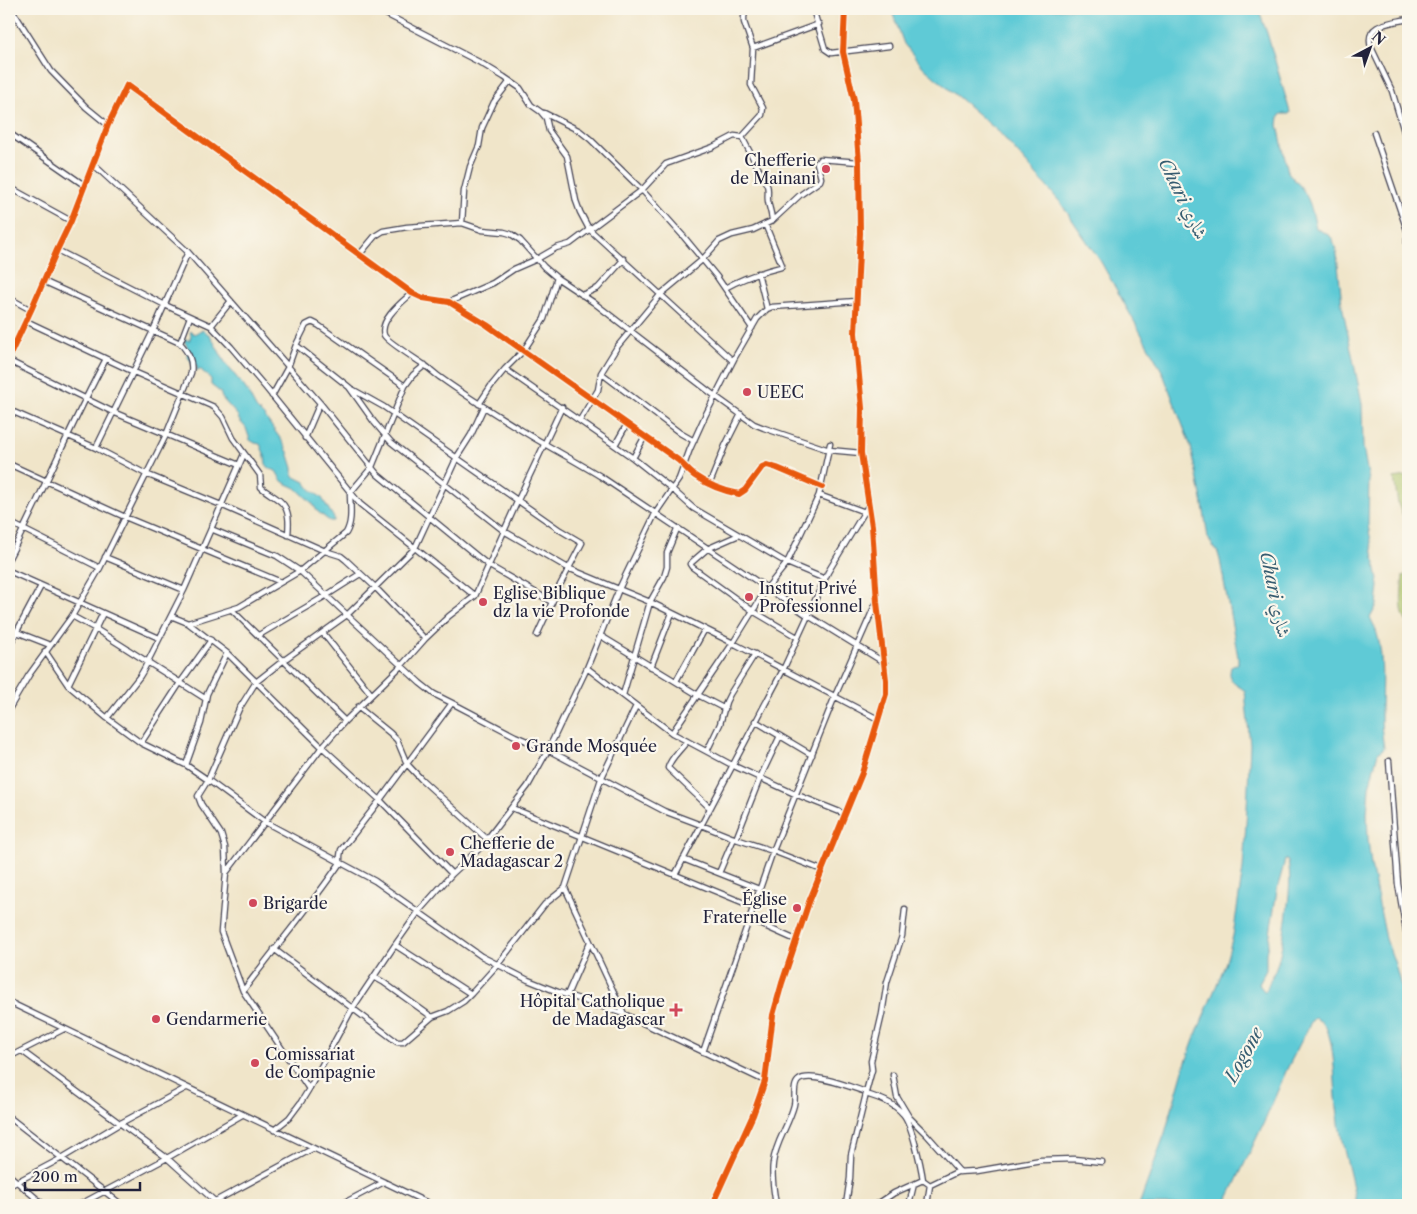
<svg xmlns="http://www.w3.org/2000/svg" width="1417" height="1214" font-family="'Libre Caslon Text',Amiri,serif">
<style>
.green{fill:#abc369;stroke:#667252}
.water{fill:#5ecad6;stroke:#407688;fill-rule:evenodd}
.lines{fill:none;stroke-linecap:round;stroke-linejoin:round}
.minor-casing{stroke:#413f50;stroke-width:7}
.primary-casing{stroke:#413f50;stroke-width:9}
.minor{stroke:#fff;stroke-width:4.5}
.primary{stroke:#fff;stroke-width:7}
.cycleway-casing{stroke:#fbf7ec;stroke-width:9}
.cycleway{stroke:#e8590c;stroke-width:6}
.poi-dot{fill:#d1495b;stroke:#fbf7ec;stroke-width:2}
.labels{text-anchor:middle;stroke-width:4.5;stroke-linejoin:round;paint-order:stroke}
.poi-label{font-size:16px;fill:#22223b;stroke:#fbf7ec;text-anchor:start}
.water-label{font-size:18px;font-style:italic;fill:#375d71;stroke:#fbf7ec}
</style>
<rect width="100%" height="100%" fill="#fbf7ec"/>
<filter id="ink" filterUnits="userSpaceOnUse"><feTurbulence type="fractalNoise" baseFrequency=".02" numOctaves="2"/><feDisplacementMap in="SourceGraphic" scale="10" xChannelSelector="R" yChannelSelector="G"/><feConvolveMatrix kernelMatrix="1 2 1 2 8 2 1 2 1" color-interpolation-filters="sRGB"/></filter>
<filter id="wash" filterUnits="userSpaceOnUse"><feTurbulence type="fractalNoise" baseFrequency=".0096" numOctaves="4" result="noise"/><feDisplacementMap in="SourceGraphic" scale="20" xChannelSelector="R" yChannelSelector="G"/><feGaussianBlur stdDeviation="1.12" result="paint"/><feColorMatrix in="noise" values="0 0 0 0 0 0 0 0 0 0 0 0 0 0 0 0 0 1.4 0 .05"/><feComposite in="paint" operator="in"/></filter>
<g filter="url(#wash)">
<rect width="100%" height="100%" fill="#f0e5c9"/>
<path class="green" d="M1407,476L1408,477L1407,484L1408,485V519L1405,520L1398,504L1394,478Z
M1408,573V623C1398,614 1402,588 1403,576Z"/>
<path class="water" d="M891,9H1258L1267,33L1290,112L1289,114H1281L1279,117L1278,125L1288,172C1293,179 1299,184 1303,190C1311,202 1313,215 1316,228L1330,236L1333,240L1337,255L1342,305L1362,403L1363,447L1369,480L1368,525L1379,586L1377,605L1370,618C1386,643 1381,685 1381,714C1381,726 1382,737 1384,748L1378,753L1369,787L1367,813L1368,839L1371,865L1386,939L1395,964L1408,1013V1205H1356C1352,1175 1341,1146 1338,1115C1334,1090 1336,1056 1328,1032C1326,1025 1321,1021 1315,1018L1312,1020L1287,1069L1266,1118L1225,1205H1139L1165,1133L1183,1070L1195,1037L1225,965L1233,936L1243,869L1247,808L1250,745L1245,691C1236,683 1227,684 1231,667L1238,664V657L1220,560L1218,553L1208,538L1203,505L1191,447L1162,371L1101,262L1060,202L1000,133L924,68L904,44ZM1285,860H1287C1295,873 1283,946 1278,962C1275,972 1269,981 1266,991H1264L1260,986L1259,983L1266,970V953L1269,940L1277,890Z
M202,330L210,335L226,364L246,389L256,408L265,417L282,441L288,452L293,468V476L305,482L311,490L322,498L334,518V521H330L327,519L317,511L313,504L296,488L285,483L282,481L276,471L269,468L266,464L265,456L260,444L255,443L250,440L246,428L239,420L238,416L222,398L220,392L211,385V379L200,369L197,371V366L194,365L187,356L188,349L184,340L186,339L189,341L191,336L190,332L191,331L194,334Z"/>
</g>
<g filter="url(#ink)">
<g class="lines">
<g class="minor-casing">
<path id="minor" d="M9,9L16,16L51,71L86,107L108,125
M376,9L479,62L504,77L520,88L531,105L541,112L546,118L549,131L567,156L576,201L580,212L589,229L733,361
M813,9L825,49L831,53L889,46
M1408,19C1392,23 1364,23 1371,47L1392,91L1408,145
M753,48L819,24
M544,113L580,131L590,139L642,190L666,164L713,147L734,136L742,137
M9,133L84,185
M1374,133L1408,233
M94,165L188,252L153,331L96,448
M9,187L71,221
M772,221L800,195L820,181L821,178L817,163L820,159L859,162
M462,223L464,191L470,167L479,146L482,128L494,102L510,81
M57,250L165,305L211,326L231,347L266,388L360,504L475,596
M188,252L320,403L377,474L488,565L552,602
M360,254L375,236L383,231L407,227L462,223L482,230L504,232L511,234L520,240L537,259L514,269L493,283L449,302
M758,273L767,309
M725,288C743,278 761,272 781,267L782,265L765,224
M412,293C402,302 379,320 384,335C386,341 416,359 423,364C429,368 435,374 441,378C467,397 494,413 521,430C547,446 574,460 600,476L807,615L885,663
M582,295L598,288L624,259
M9,298L31,310
M26,321L134,372L214,407L223,417L233,438L260,475L261,487C267,493 275,496 281,502C290,510 289,524 288,535
M211,326L231,301
M752,328L717,277L684,237L642,190L570,244L556,248L537,259L544,267L557,278L593,302L715,396L754,424L764,428L829,450L861,453
M180,343L190,317
M296,345L306,325L312,322L318,325L405,386
M9,357L31,310L57,250L71,221L108,125L127,85L412,293L423,298L449,302L487,325L678,460C684,465 689,472 695,476C708,485 724,491 739,494L745,490L762,467L767,465L777,468L822,487
M9,361L113,412L239,465
M505,369L524,350L544,319L557,278
M601,373L680,433L694,441
M350,388L384,407L560,530L582,543L559,587L537,635
M272,396L288,367L296,345L349,387L374,422L391,442L504,531L568,568L650,602L733,643L878,719
M479,404L491,386L505,369L633,458L672,489L693,508L787,563L825,579
M9,410L96,448L146,474L221,505L325,551L341,556L346,560L375,587L425,639
M580,420L598,390L601,373L617,347L661,294L702,260L719,241L732,235L753,230L772,221C772,214 769,208 768,201C767,195 769,190 767,185L742,137L762,115L763,108L751,85L753,48L744,22V17L746,9
M305,438L320,403
M615,445L627,424
M633,458L645,436
M9,464L125,517L281,582
M710,483L725,446L741,414
M819,495L865,512
M9,522L100,568
M211,529L277,556L300,571L420,683L434,694L452,703L515,736L548,750L664,811L701,825L736,839L773,851L822,870
M739,535L707,549L692,562L690,564L692,567L753,611L797,637
M105,557L184,590
M9,558C43,492 71,424 106,359
M9,571L159,638
M232,610L345,721
M72,616L94,628L206,699
M171,616L188,623L227,653L322,747L380,800L452,874
M188,623L239,607L300,571L346,533C353,521 350,506 350,493L372,467L405,386L413,375L425,365
M9,629L50,645
M323,633L371,694
M259,635L327,595L360,574
M601,636L698,695L725,709
M9,646L41,586
M45,651L68,685L107,718L140,676L143,671L184,590L244,454
M651,667L672,613
M587,668L672,733L732,765L795,794L845,814
M676,681L705,629
M68,685L103,613
M623,695L650,602L664,577L667,567V553L677,529
M452,703L380,800L349,840L341,850L340,856V863C310,907 275,948 243,991L221,932L226,873L225,847L221,834L201,804L198,796L208,780L239,709L256,682L284,660L347,615L415,548L457,457L471,435L484,407
M358,707L390,733L397,740L407,764L421,779L487,839
M9,709L29,675L72,616L100,568L166,435L191,373C193,360 188,352 180,343L43,281
M107,718L141,743L180,683L211,640
M755,721L812,755
M672,733L733,643L767,588L787,563L819,495L830,444
M687,741C681,750 670,758 668,768L710,808
M141,743L186,765L208,780L265,822L375,881L481,956L528,980L558,992L624,1014L765,1081
M707,751L720,724L726,702L730,694L755,654
M1389,761L1398,884L1408,942
M186,765L201,723L207,694L227,653
M512,808L754,907
M736,839L760,778L780,736
M683,859L759,889
M226,873L322,747L345,721L402,665L425,639L449,616L475,596L518,500L562,407
M719,873L734,838
M675,875L783,670L828,572L868,506
M749,919L796,940
M395,945L471,994
M274,949L397,1042H403L432,1017L448,1011L464,1001L471,994L498,964L545,904L565,888
M374,977L383,982L432,1017
M243,991L309,1089
M567,995L590,942
M9,1002L432,1205
M624,1014L565,888L601,779L636,706
M22,1051L167,1158L219,1205
M703,1052L773,851L835,696L876,603
M9,1057L64,1029
M893,1075L897,1097L909,1117L927,1135L960,1172
M866,1092L872,1070L871,1061L882,1014L887,982L902,936L905,909
M9,1117L122,1205
M274,1130L289,1118L301,1102L309,1089L352,1009L395,945L419,911L452,874L481,847L528,786L548,750L587,668L619,589L655,514L679,479L690,449L705,416L735,357L757,319L767,309L772,307L857,301
M9,1175L44,1205
M930,1185L957,1172L977,1171L1041,1160L1074,1159L1102,1162
M9,1186L62,1158L119,1124L186,1088
M79,1205L167,1158L242,1115
M208,1205L312,1149
M340,1205L384,1182
M712,1205L753,1115L765,1081L773,1015L782,983L809,902L862,773L886,694V680L877,602L872,526L861,453L862,408L855,333L860,233L859,162L854,100L843,52L845,9
M776,1205C774,1191 771,1177 773,1163C775,1143 789,1125 794,1105C796,1098 792,1085 799,1080C811,1071 853,1088 866,1092V1094C879,1098 894,1103 903,1114C912,1124 921,1166 923,1180L930,1185L927,1205
M846,1205L850,1178L851,1155L866,1094
M876,1205L894,1193L923,1180
M909,1205L914,1184"/>
</g>
<g class="primary-casing">
<path id="primary" d="M1408,239V245"/>
</g>
<use href="#minor" class="minor"/>
<use href="#primary" class="primary"/>
<g class="cycleway-casing">
<path id="cycleway" d="M9,357L31,310L57,250L71,221L108,125L127,85L412,293L423,298L449,302L487,325L678,460C684,465 689,472 695,476C708,485 724,491 739,494L745,490L762,467L767,465L777,468L822,487
M712,1205L753,1115L765,1081L773,1015L782,983L809,902L862,773L886,694V680L877,602L872,526L861,453L862,408L855,333L860,233L859,162L854,100L843,52L845,9"/>
</g>
<use href="#cycleway" class="cycleway"/>
</g>
</g>
<g class="poi-dot">
<circle cx="826" cy="169" r="5"/>
<circle cx="747" cy="392" r="5"/>
<circle cx="749" cy="597" r="5"/>
<circle cx="483" cy="602" r="5"/>
<circle cx="516" cy="746" r="5"/>
<circle cx="450" cy="852" r="5"/>
<circle cx="253" cy="903" r="5"/>
<circle cx="797" cy="908" r="5"/>
<path d="M673.5 1002.5h5v5h5v5h-5v5h-5v-5h-5v-5h5z"/>
<circle cx="156" cy="1019" r="5"/>
<circle cx="255" cy="1063" r="5"/>
</g>
<g class="labels">
<g class="poi-label">
<text x="816" y="166" text-anchor="end">Chefferie<tspan x="816" dy="18">de Mainani</tspan></text>
<text x="757" y="398">UEEC</text>
<text x="759" y="594">Institut Privé<tspan x="759" dy="18">Professionnel</tspan></text>
<text x="493" y="599">Eglise Biblique<tspan x="493" dy="18">dz la vie Profonde</tspan></text>
<text x="526" y="752">Grande Mosquée</text>
<text x="460" y="849">Chefferie de<tspan x="460" dy="18">Madagascar 2</tspan></text>
<text x="787" y="905" text-anchor="end">Église<tspan x="787" dy="18">Fraternelle</tspan></text>
<text x="263" y="909">Brigarde</text>
<text x="665" y="1007" text-anchor="end">Hôpital Catholique<tspan x="665" dy="18">de Madagascar</tspan></text>
<text x="166" y="1025">Gendarmerie</text>
<text x="265" y="1060">Comissariat<tspan x="265" dy="18">de Compagnie</tspan></text>
</g>
<g class="water-label">
<text transform="translate(1183 199) rotate(64)" y="6">Chari شاري</text>
<text transform="translate(1275 595) rotate(78)" y="6">Chari شاري</text>
<text transform="translate(1244 1055) rotate(-61)" y="6">Logone</text>
</g>
</g>
<rect width="1417" height="1214" fill="none" stroke="#fbf7ec" stroke-width="30"/>
<g transform="translate(1370 48) rotate(41)" stroke="#fbf7ec" stroke-width="4" paint-order="stroke">
<path d="M0-4L9 19L0 12L-9 19Z" fill="#22223b"/>
<text y="-8" font-size="14" font-weight="bold" text-anchor="middle" fill="#22223b">N</text>
</g>
<path d="M25 1182v8h115v-8" fill="none" stroke="#22223b" stroke-width="2.5"/>
<text x="32" y="1182" font-size="15" fill="#22223b" stroke="#fbf7ec" stroke-width="4" paint-order="stroke">200 m</text>
</svg>
